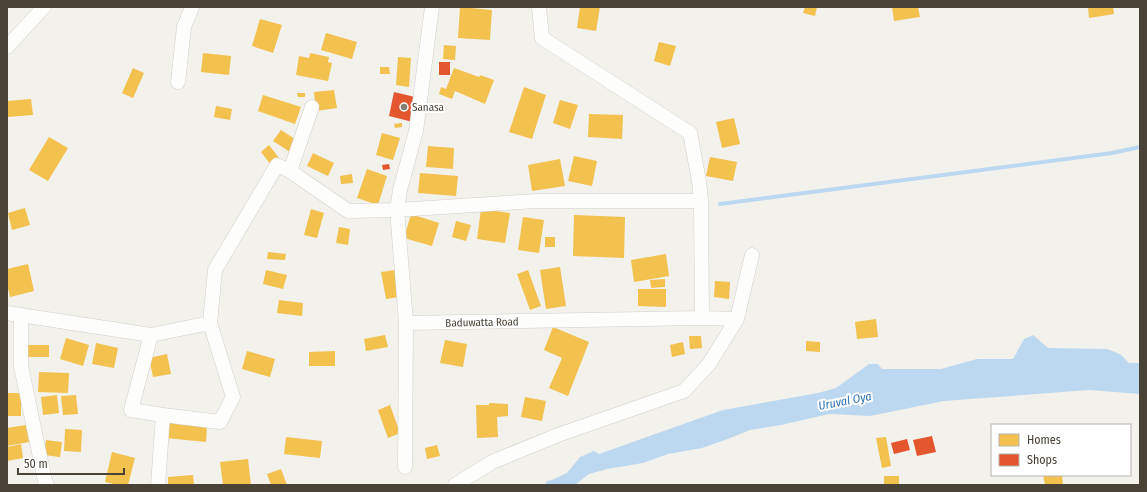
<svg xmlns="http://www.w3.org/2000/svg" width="1147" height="492" font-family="'Fira Sans Condensed',sans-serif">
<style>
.water{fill:#bcd8f0}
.homes{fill:#f2c14e}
.shops{fill:#e4572e}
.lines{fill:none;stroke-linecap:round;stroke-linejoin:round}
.stream{stroke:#bcd8f0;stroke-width:4}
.street-casing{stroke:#d0cfc9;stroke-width:15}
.street{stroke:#fdfdfc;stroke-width:14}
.poi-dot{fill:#848076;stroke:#fff;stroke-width:1.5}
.labels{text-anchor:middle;stroke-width:4;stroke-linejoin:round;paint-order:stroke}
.poi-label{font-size:11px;fill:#494337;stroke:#fff;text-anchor:start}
.street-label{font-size:11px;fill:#494337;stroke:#fff}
.water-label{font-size:12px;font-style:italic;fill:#2d73b8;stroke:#fff}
</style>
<rect width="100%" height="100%" fill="#f2f1ec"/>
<path class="water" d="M1033,335L1048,348L1107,349L1120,354L1129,363H1140V394L1089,390L944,401L870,416L829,414L781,425L750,430L725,440L702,448L668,454L643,463L607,469L589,474L575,485H545L547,481L552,480L567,473L580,457L594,451L599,454L723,410L818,393L836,388L869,364H878L882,369H941L977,359H1013L1024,339Z"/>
<path class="homes" d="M460,7L492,10L490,40L458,38Z
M580,7H600L596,31L577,28Z
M805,7H817L815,16L803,13Z
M892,7H918L920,17L894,21Z
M1088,7H1113L1114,14L1089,18Z
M260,19L282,25L273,53L252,46Z
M326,33L357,42L352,59L321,50Z
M659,42L676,46L670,66L654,61Z
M444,45L456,46L455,60L443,59Z
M203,53L231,56L229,75L201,72Z
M310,53L329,57L328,62L332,63L328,81L296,75L299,56L309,58Z
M398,57L411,58L409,87L396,85Z
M380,67H389L390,74H380Z
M133,68L144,73L133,98L122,93Z
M454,68L479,77L480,75L494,80L485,104L455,91L452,99L439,94L441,87L446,89Z
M524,87L546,95L532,139L509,132Z
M334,90L337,108L316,111L314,92Z
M297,93H305V97H298Z
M263,95L301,107L295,124L258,111Z
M31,99L33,115L7,117V101Z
M560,100L578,105L570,129L553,123Z
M216,106L232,109L230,120L214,117Z
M589,114L623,115L622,139L588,137Z
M734,118L740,144L722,148L716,122Z
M402,123V127L395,128L394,124Z
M281,130L298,141L290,152L273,141Z
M382,133L400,138L393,160L376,155Z
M49,137L68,148L48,181L29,170Z
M269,145L279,158L271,165L261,152Z
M428,146L454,148L453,169L426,167Z
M313,153L334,163L328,176L307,166Z
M574,156L597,161L592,186L568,181Z
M710,157L737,162L733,181L706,176Z
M560,159L565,186L532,191L528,165Z
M367,169L387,176L378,205L357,198Z
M420,173L458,176L456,196L418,193Z
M352,174L353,183L341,184L340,176Z
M25,208L30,225L12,230L8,213Z
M311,209L324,213L317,238L304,235Z
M481,209L510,213L505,243L477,239Z
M411,214L439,223L432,246L404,238Z
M574,215L625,217L624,258L573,256Z
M523,217L544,220L539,253L518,250Z
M456,221L471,225L466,241L452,237Z
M339,227L350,229L348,245L336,243Z
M545,237H555V247H545Z
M268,252L286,254L285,260L267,259Z
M666,254L669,276L634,282L631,260Z
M28,264L34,291L10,297L7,284V269Z
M560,267L566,306L546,309L540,270Z
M266,270L287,275L283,289L263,284Z
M395,270L399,297L386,299L381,272Z
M528,270L541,306L530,310L517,274Z
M665,279V287L651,288L650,280Z
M715,281L730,282L729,299L714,297Z
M638,289H666V307L638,306Z
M279,300L303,303L302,316L277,313Z
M876,319L878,337L857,339L855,322Z
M553,327L589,342L568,396L549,388L562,358L544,350Z
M385,335L388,347L366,351L364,339Z
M689,336H701L702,348L690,349Z
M66,338L89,345L83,366L60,359Z
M445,340L467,344L463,367L440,363Z
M806,341L820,342V352L806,351Z
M683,342L685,354L672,357L670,345Z
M96,343L118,348L114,368L92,364Z
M28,345H49V357H28Z
M247,351L275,359L270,377L242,369Z
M335,351V366H309V352Z
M167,354L171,374L153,377L149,358Z
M39,372L69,373L68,393L38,392Z
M7,393H21V416H7Z
M57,395L59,413L43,415L41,397Z
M76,395L78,414L63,415L61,396Z
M525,397L546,401L542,421L521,417Z
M489,403L508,404V416L497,417L498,437L477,438L476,405H489Z
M390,405L400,433L388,438L378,410Z
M168,422L207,425L206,442L166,438Z
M26,425L29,442L7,446V428Z
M65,429L82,430L81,452L64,451Z
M286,437L322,441L320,458L284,454Z
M886,437L891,466L882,468L876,438Z
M46,440L62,442L60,457L44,455Z
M21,444L23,458L7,461V447Z
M437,445L440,456L427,459L425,448Z
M112,452L135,458L128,485H118L105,482Z
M248,459L251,485H223L220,462Z
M281,469L287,485H271L267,474Z
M193,475L194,485H168V477Z
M1043,475H1062L1063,485H1045Z
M884,476H899V485H884Z"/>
<path class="shops" d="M439,62H450V75H439Z
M394,92L419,98L413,122L389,116Z
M389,164L390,169L383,170L382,165Z
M932,436L936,452L917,456L913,440Z
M907,439L910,450L894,454L891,443Z"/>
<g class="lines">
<path class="stream" d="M720,204L1112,153L1140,147"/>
<g class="street-casing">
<path id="street" d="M539,7L542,38L690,133L699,181L701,201L702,318L737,319
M7,47L44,7
M178,82L184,27L192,7
M290,171L312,107
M7,313L151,335L210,323L215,270L277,165L290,171L348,211L397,210L536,201H701
M21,315V366L45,481L47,485
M406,323L397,210L400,190L416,131L432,7
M151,335L131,410L163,415
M405,467L406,323L702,318
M158,485L163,415L220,422L233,397L210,323
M455,485L492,462L558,435L684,391L709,364L737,319L752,255"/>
</g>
<use href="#street" class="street"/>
</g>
<circle class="poi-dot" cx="404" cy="107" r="4"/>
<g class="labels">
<g class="poi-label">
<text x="412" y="111">Sanasa</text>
</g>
<g class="street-label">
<text transform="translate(482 322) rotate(-1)" y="4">Baduwatta Road</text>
</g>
<g class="water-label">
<text transform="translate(845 401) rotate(-11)" y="4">Uruval Oya</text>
</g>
</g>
<rect width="1147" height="492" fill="none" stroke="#494337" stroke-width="16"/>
<rect x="991" y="424" width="140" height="52" fill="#ffffff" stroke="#b6b4af"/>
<rect x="999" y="434" width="20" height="12" fill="#f2c14e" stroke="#b6b4af"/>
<text x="1027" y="444" font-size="12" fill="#494337">Homes</text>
<rect x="999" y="454" width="20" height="12" fill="#e4572e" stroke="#b6b4af"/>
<text x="1027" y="464" font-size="12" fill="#494337">Shops</text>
<path d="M18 468v6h106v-6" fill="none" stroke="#494337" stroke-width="2"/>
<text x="24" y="468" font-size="12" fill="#494337" stroke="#ffffff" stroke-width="3" paint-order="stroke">50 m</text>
</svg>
